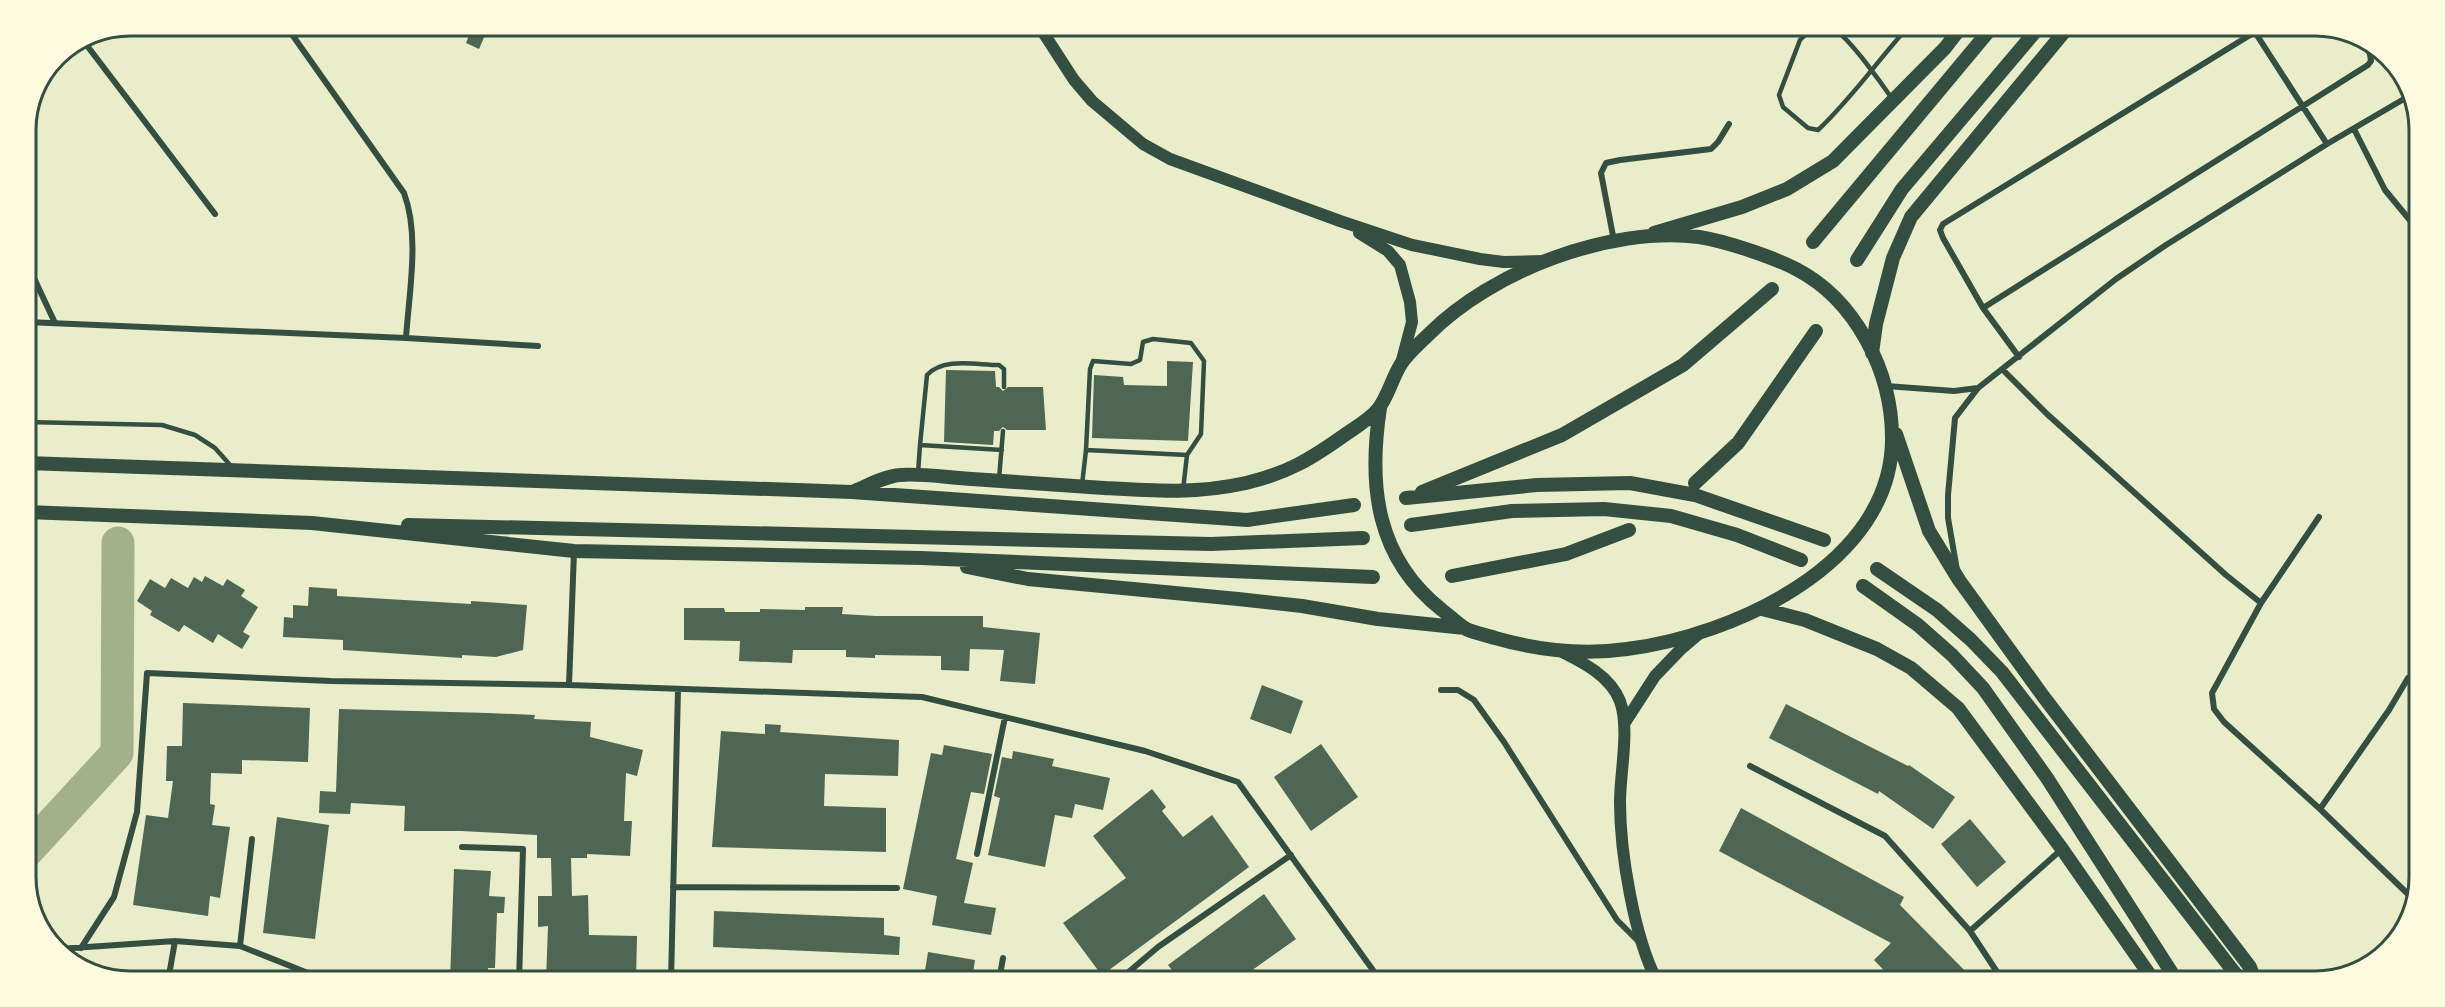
<svg xmlns="http://www.w3.org/2000/svg" width="2445" height="1007" font-family="'Open Sans',sans-serif">
<style>
.lines{fill:none;stroke-linecap:round;stroke-linejoin:round}
.river{stroke:#a3b18a;stroke-width:33}
.building{fill:#4f6655}
.service{stroke:#344e41;stroke-width:4.5}
.minor{stroke:#344e41;stroke-width:6}
.secondary{stroke:#344e41;stroke-width:12}
.primary{stroke:#344e41;stroke-width:14}
.rim{fill:none;stroke:#344e41;stroke-width:3}
</style>
<rect width="100%" height="100%" fill="#e9edc9"/>
<g class="lines">
<path class="river" d="M26,852L117,753L118,543"/>
</g>
<path class="building" d="M473,26H489L479,49L466,43Z
M1167,361L1193,362L1188,441L1092,438L1094,375L1123,377L1124,385L1167,386Z
M946,370L995,371L996,387H999L1003,391L1008,387H1043L1046,430H1007L1003,427L999,431H994L993,445L944,442Z
M205,576L223,586L227,579L245,590L241,596L258,607L243,632L250,636L242,649L218,634L213,643L184,625L179,632L150,615L152,611L137,601L150,579L165,588L171,578L188,588L194,577L202,582Z
M309,587L337,589V596L471,604V601L527,605L523,650L496,657L462,655V658L343,650V640L283,637L284,617L293,618V605L308,606Z
M805,607H843L842,614L876,616H983V627L1040,633L1035,684L1000,681L1004,650L970,649L969,671L941,670V656L875,655V658L846,657V650H793L792,663L739,661L740,641L684,640V608H724L725,612H760V609L805,610Z
M1262,685L1303,701L1291,734L1250,719Z
M183,703L310,708L308,762L242,760V774L211,773L210,804L215,805L212,825L230,827L220,898L210,896L208,916L133,905L146,815L168,818L173,781H166L167,746H182Z
M1786,704L1908,766L1909,765L1955,797L1933,829L1879,791L1878,794L1769,738Z
M339,709L488,713L535,715L534,719L591,722L590,737L643,750L637,776L626,773L624,821H632L630,856L587,854V858H571L572,896L588,895L589,935L637,936L636,981L546,980L548,926L538,927V896H552L551,858H537V835L461,831H404L405,806L351,803L350,814L319,813L320,791L336,792Z
M765,724L781,725L780,732L899,740L898,776L825,774L824,806L886,808V852L712,847L721,731L765,734Z
M1321,744L1358,797L1311,831L1274,777Z
M944,745L992,754L984,794L971,792L956,859L973,863L964,903L996,908L991,935L932,925L937,896L903,889L931,753L942,755Z
M1013,751L1054,759L1052,766L1110,778L1103,810L1075,804L1072,818L1055,815L1045,867L988,855L1000,798L994,796L1002,757L1012,759Z
M1152,789L1166,807L1162,811L1183,837L1212,815L1249,867L1105,973H1100L1063,923L1126,878L1093,836Z
M1741,808L1904,897L1900,905L1975,981H1894L1874,960L1891,943L1719,851Z
M277,817L329,825L315,939L263,933Z
M1970,819L2006,862L1977,887L1941,844Z
M454,869L491,871L489,896L505,897L504,913H497L495,968H488V981H450Z
M1264,894L1296,939L1237,981H1180L1168,965Z
M714,911L884,918V935L900,937L899,955L713,947Z
M928,952L975,960L972,981H951L924,977Z"/>
<g class="lines">
<path class="service" d="M1893,100C1882,84 1850,39 1836,31C1828,26 1822,27 1813,27L1800,40L1779,95L1783,107L1808,128L1818,130C1852,98 1878,60 1909,26
M26,422L162,425L195,435L215,448L231,466
M1002,450L920,445L927,375C944,357 976,365 999,365L1004,369V387
M1086,450L1187,455
M918,473L920,445
M999,479L1003,431
M1082,485L1086,450L1090,369L1093,361L1131,364L1140,360L1143,342L1153,339L1191,343L1204,361L1201,434L1187,455L1183,490"/>
<path class="minor" d="M286,26L404,193C420,236 409,292 406,338
M2251,26L2327,144
M82,39L215,214
M2354,129L2385,190L2418,230
M1614,241L1601,173L1606,163L1620,160L1711,149L1718,142L1729,124
M26,261L55,323
M1983,308L2368,65L2371,61L2370,54L2359,36
M26,322L406,338L538,346
M2019,357L1983,308L1943,238L1940,230L1943,224L2255,32
M2003,370L2047,414L2226,575L2261,603
M1886,386L1954,391L1978,388
M2319,517L2261,603L2212,693L2214,709L2224,722L2320,809L2412,898
M1957,570L1948,518V495L1955,418L1978,388L2116,279L2166,245L2327,144L2409,96
M569,685L574,552
M1441,690H1458L1474,700L1504,742L1617,920L1638,941
M1750,766L1885,836L1970,931L2003,981
M2320,809L2389,710L2408,678
M462,847L523,849L519,981
M977,854L1005,717
M673,887L897,888
M1970,931L2062,849
M240,946L252,839
M81,948L114,897L137,812L147,673L331,681L569,685L922,697L1145,751L1238,782L1375,973L1380,981
M58,949L175,941L240,946L328,981
M168,981L175,941
M671,981L678,689
M999,981L1003,958
M1118,981L1158,947L1291,855"/>
<path class="secondary" d="M1039,26L1074,80L1092,101L1143,144L1170,159L1340,221L1412,245L1480,259L1504,262L1544,261
M1359,233L1388,251L1400,265L1410,302L1412,322L1402,360
M1562,652C1584,663 1610,676 1620,701C1630,729 1620,772 1620,802C1620,852 1634,937 1657,981
M1624,724L1655,676L1680,650L1700,633"/>
<path class="primary" d="M1654,233L1742,207L1787,189L1833,161L1945,48L1962,26
M1813,242L1993,26
M1857,260L1902,189L2040,26
M1872,353L1876,324L1893,258L1911,217L2069,26
M1896,434L1929,531L1959,580L2043,696L2250,967L2255,981
M26,463L852,492L1247,520L1354,505
M1695,483L1738,443L1816,331
M852,492C867,486 885,476 900,475C920,473 951,478 972,479C1016,482 1060,485 1104,488C1155,491 1196,494 1246,483C1288,473 1311,459 1346,434C1356,427 1370,419 1378,409C1388,397 1392,378 1401,364C1408,353 1419,344 1429,334C1492,271 1609,226 1699,237C1725,241 1773,257 1796,269C1856,300 1892,372 1892,438C1893,564 1732,636 1627,649C1584,655 1537,650 1495,638C1486,635 1475,633 1466,629C1458,624 1450,616 1442,610C1376,558 1368,486 1380,408
M1422,492L1562,435L1683,365L1772,289
M1406,498L1537,485L1630,483L1695,495L1824,540
M26,512L312,523L574,551L921,558L1373,577
M408,525L1211,544L1363,538
M1411,525L1512,511L1604,509L1671,516L1737,535L1801,560
M967,567L1028,579L1238,599L1302,606L1378,619L1465,628
M1877,569L1937,610L1971,640L2002,672L2241,981
M1452,576L1566,554L1629,530
M1863,586L1918,625L1952,655L1983,688L2047,778L2177,981
M1762,609L1805,620L1877,649L1911,668L1958,708L2062,849L2154,981"/>
</g>
<path d="M0 0H2445V1007H0ZM130 36H2315A94 94 0 0 1 2409 130V877A94 94 0 0 1 2315 971H130A94 94 0 0 1 36 877V130A94 94 0 0 1 130 36Z" fill="#fefae0" fill-rule="evenodd"/>
<path class="rim" d="M130 36H2315A94 94 0 0 1 2409 130V877A94 94 0 0 1 2315 971H130A94 94 0 0 1 36 877V130A94 94 0 0 1 130 36Z"/>
</svg>
